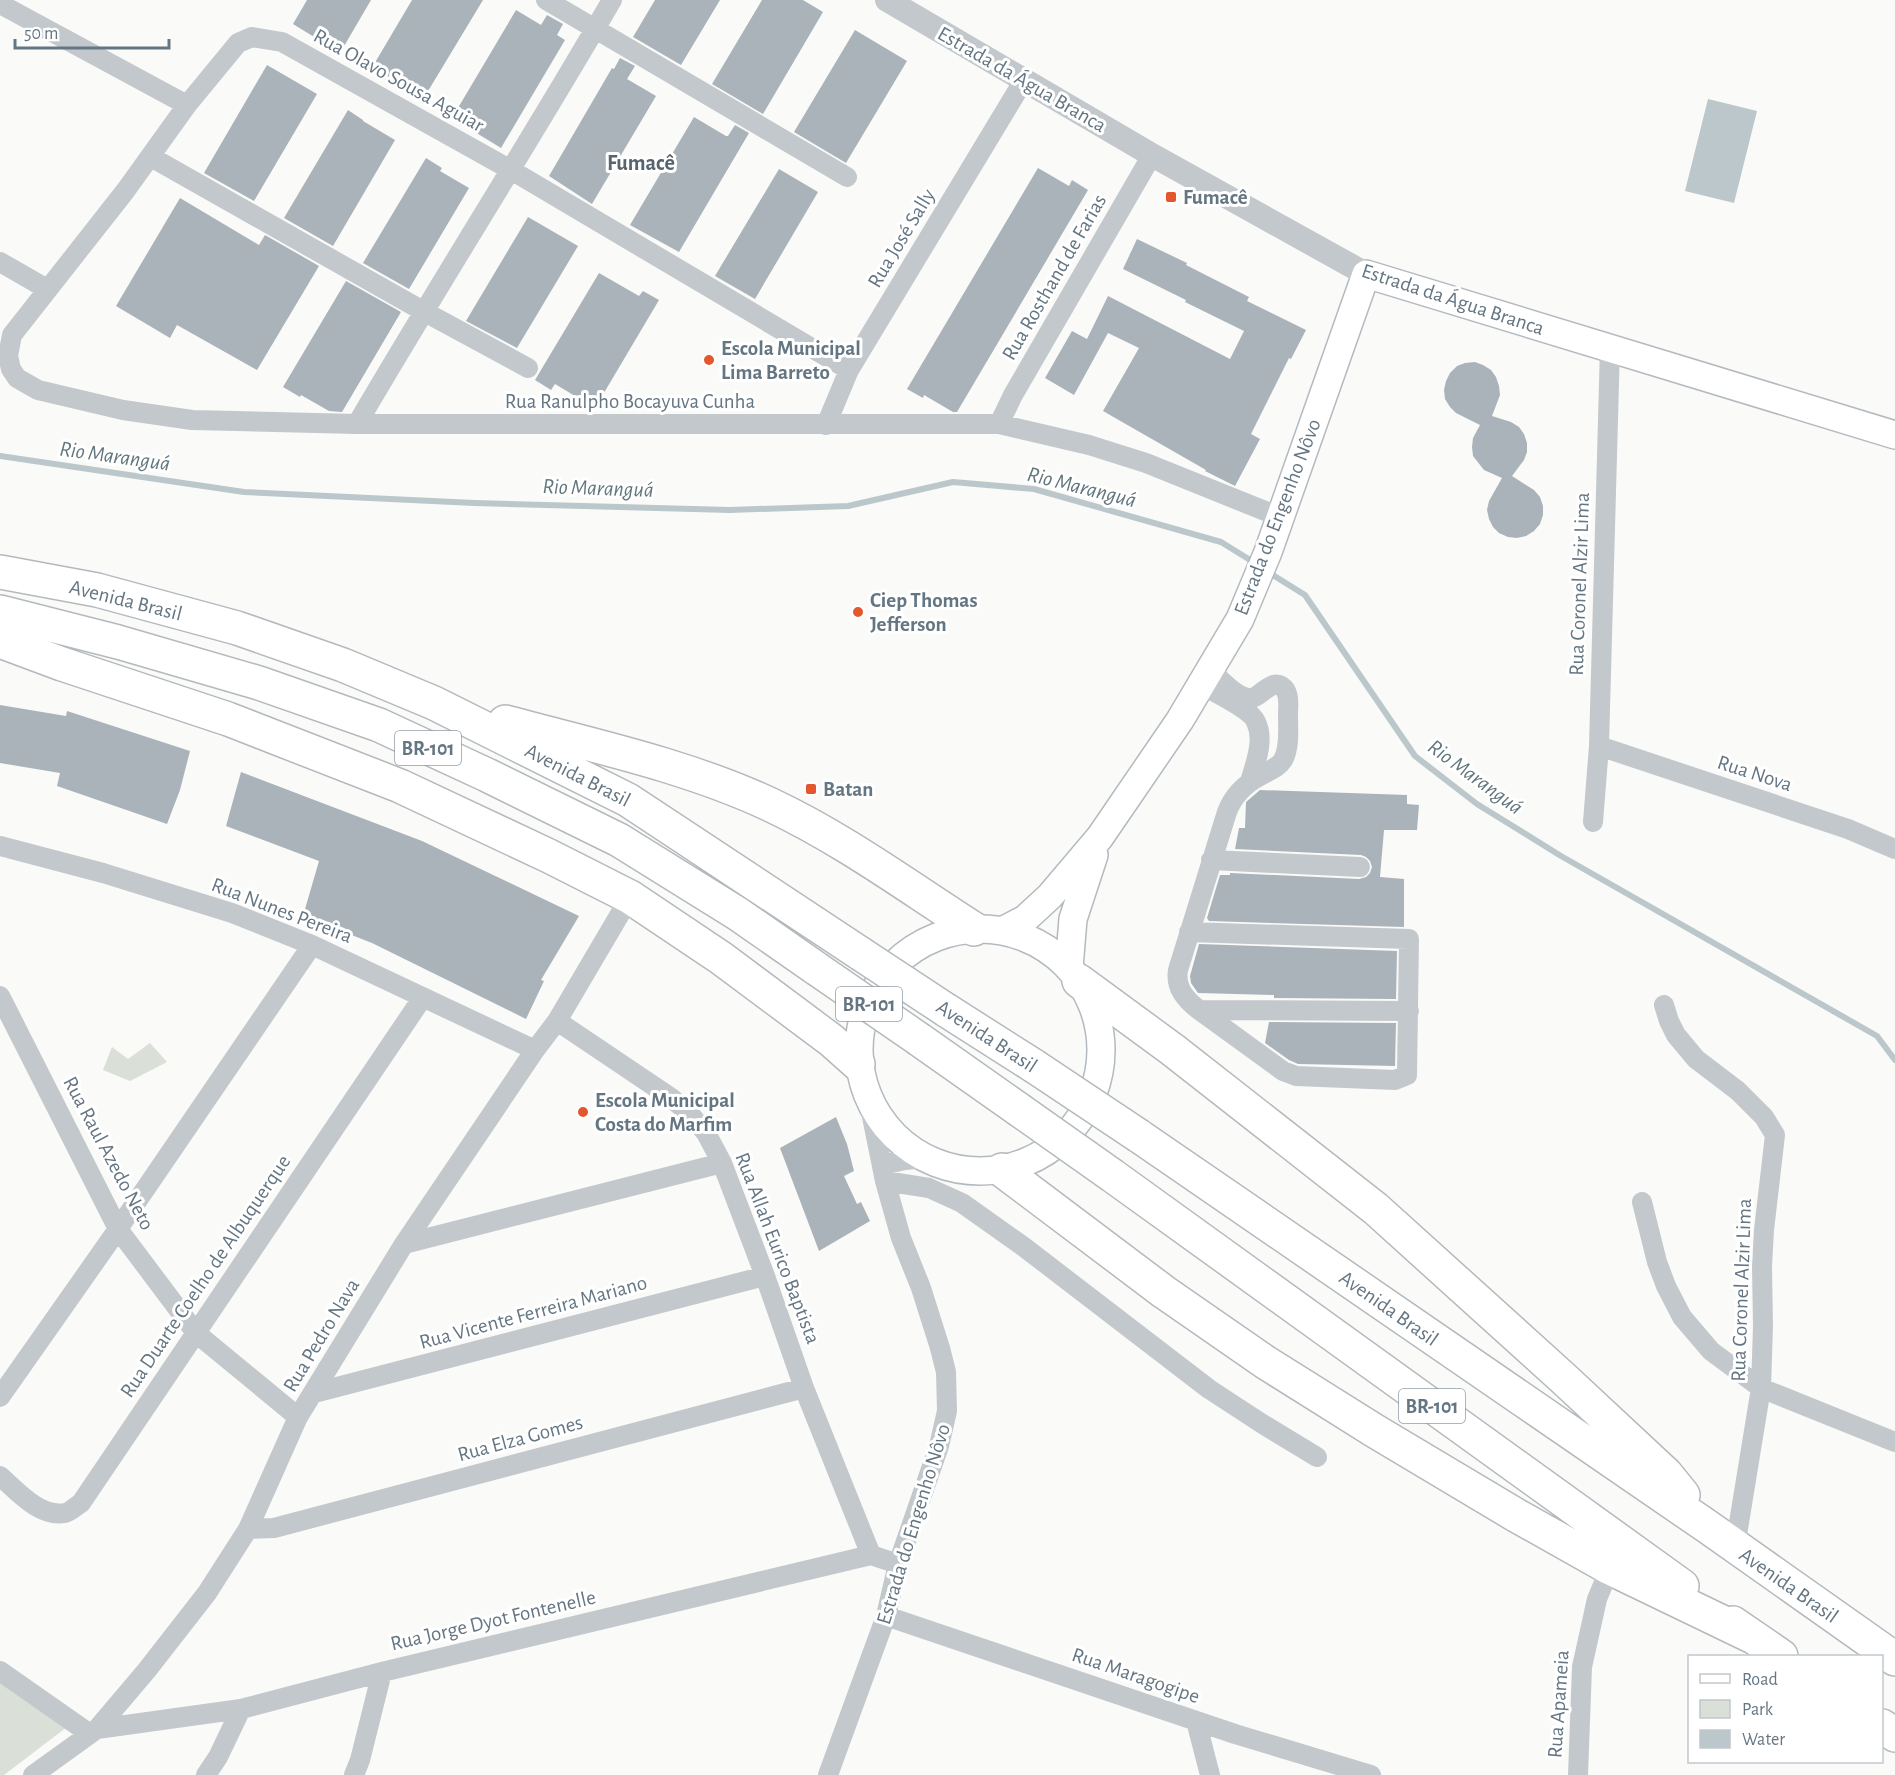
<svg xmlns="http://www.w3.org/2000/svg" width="1895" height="1775" font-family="'Alegreya Sans',sans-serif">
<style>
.green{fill:#dadfd7}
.water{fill:#bbc7cb}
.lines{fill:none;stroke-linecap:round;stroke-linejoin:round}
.stream{stroke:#bbc7cb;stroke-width:6}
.building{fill:#aab3b9}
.secondary-casing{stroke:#b3babf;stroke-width:30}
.motorway-casing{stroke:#b4b9bd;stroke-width:36}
.minor{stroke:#c3c8cc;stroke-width:20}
.tertiary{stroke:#c3c8cc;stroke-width:24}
.secondary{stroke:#fff;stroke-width:27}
.motorway{stroke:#fff;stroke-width:33}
.motorway-bridge-casing{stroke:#b4b9bd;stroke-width:36;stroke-linecap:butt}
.motorway-bridge{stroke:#fff;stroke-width:33}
.poi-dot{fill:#e4572e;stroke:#fff;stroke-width:2}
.labels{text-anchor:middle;stroke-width:6;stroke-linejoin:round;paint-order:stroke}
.shield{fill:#fff;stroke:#939fa8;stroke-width:1.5}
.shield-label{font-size:20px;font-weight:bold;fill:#657683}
.street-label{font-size:21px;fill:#657683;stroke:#fff}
.poi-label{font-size:21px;font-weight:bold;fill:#657683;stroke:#fff;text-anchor:start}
.neighbourhood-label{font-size:22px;font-weight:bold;fill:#57646e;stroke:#fff}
.water-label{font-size:22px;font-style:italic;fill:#60757c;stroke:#fff}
</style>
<rect width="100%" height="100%" fill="#fafaf8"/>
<path class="green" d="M150,1043L167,1062L130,1081L103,1070L112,1047L128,1059Z
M0,1679L67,1727L4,1775H0Z"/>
<path class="water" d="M1708,99L1757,111L1734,203L1685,191Z"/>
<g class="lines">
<path class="stream" d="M0,456L244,492L474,503L730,510L848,506L953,482L1034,489L1221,542L1255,563
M1268,572L1305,595L1415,756L1477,804L1561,856L1877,1036L1895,1060"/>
</g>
<path class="building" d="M307,0H371L340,53L293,24Z
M412,0H483L422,101L370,71Z
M655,0H720L681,65L633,37Z
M762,0H803L823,12L763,114L712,84Z
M516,10L541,25L547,15L563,24L557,35L565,40L501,148L452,118Z
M855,30L907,61L846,163L794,132Z
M620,58L635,66L627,79L656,96L592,204L549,176L612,68L614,69Z
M267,65L317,94L254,201L204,173Z
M348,110L363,120V121L395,140L333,246L284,218Z
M694,117L726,136H728L735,125L749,133L679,252L630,225Z
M426,158L442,168L440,171L469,188L409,289L363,263Z
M1038,168L1069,186L1072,180L1088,190L957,412H953L924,395L923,398L907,389Z
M779,169L818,192L755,299L715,276Z
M180,198L259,245L265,235L319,266L257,370L177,325L170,338L116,306Z
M528,217L578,246L517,348L466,321Z
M1137,239L1187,263L1186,265L1249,297L1247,301L1306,330L1291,359L1289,358L1251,434L1260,439L1235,486L1205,471L1206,470L1103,411L1139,348L1108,333L1074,395L1045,378L1072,331L1087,339L1108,296L1230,359L1244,331L1185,302L1186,300L1123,269Z
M599,273L639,296L643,291L659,300L595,408L555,384L551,390L535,380Z
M346,281L401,312L342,412L329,411L301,395L300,397L283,387Z
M1475,362L1483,365L1491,370L1496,377L1499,386L1500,395L1492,416L1511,422L1519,427L1524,434L1527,443V452L1524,460L1512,476L1534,490L1540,497L1543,506V515L1540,524L1534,531L1526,536L1517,538L1508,537L1499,533L1493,527L1489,519L1487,510L1489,501L1502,478L1484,470L1473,456L1472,447L1473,438L1480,425L1456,413L1450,407L1445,399L1444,390L1446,381L1450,373L1457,366L1465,363Z
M0,705L66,716L67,711L190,751L180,790L167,824L57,786L60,773L0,763Z
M241,772L422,841L579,916L541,980L544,981L526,1019L372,943L303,916L319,861L226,826Z
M1260,790L1407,795V804L1419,805L1417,830H1384L1380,877L1404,879V927L1209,921L1207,918L1220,875H1230V873L1359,879L1366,877L1370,873L1372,867L1370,861L1366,857L1361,855L1235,849L1239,828H1245L1246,802Z
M1199,944L1397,951L1396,999L1274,998V995L1198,993L1191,983L1190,976Z
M1269,1022L1396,1023L1395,1066L1298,1064L1289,1060L1265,1043Z
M836,1117L847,1144L854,1171L844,1176L857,1204L861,1202L870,1221L819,1251L780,1148Z"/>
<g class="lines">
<g class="secondary-casing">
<path id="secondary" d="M859 1050a121 121 0 1 1 242 0a121 121 0 1 1-242 0Z
M1002,931L1025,919L1050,896L1100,837L1180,720L1240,619L1268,552L1366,274L1895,435
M1069,968L1073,919L1094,855"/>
</g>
<g class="motorway-casing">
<path id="motorway" d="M0,572L97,590L237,628L343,665L434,703L628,800L861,954
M0,612L118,642L259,683L379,725L487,775L619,840L738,914L817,969
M0,641L62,664L228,719L400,786L549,856L630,897L721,958L831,1040L858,1064
M505,722C594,746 688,766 771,805C843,839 907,886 974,929
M1079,981L1173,1050L1376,1209L1563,1378L1666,1474L1683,1495
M946,1010L1034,1066
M920,1040L1018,1109
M1139,1136L1708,1527L1895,1659
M1002,1170L1164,1292L1265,1362L1375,1431L1514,1514L1610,1568L1751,1636
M1113,1176L1682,1586
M1733,1623L1781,1656
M1882,1726L1895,1735"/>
</g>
<path class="minor" d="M546,0L847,177
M0,4L187,105
M151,157L423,311L528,368
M0,262L47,289
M849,370L511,170L282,42L252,37L238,43L187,105L126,190L12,335L8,356L11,369L17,378L38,390L123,410L192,420L357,424H999L1089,445L1146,463L1280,517
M357,424C440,282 529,143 612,0
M999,424L1013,395L1152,155
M826,425L849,370L1024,80
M1202,685C1215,693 1251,709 1256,722C1265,740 1255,764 1250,782
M1599,746L1848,829L1895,849
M1593,822L1599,746L1610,347
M0,846L103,873L232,913L312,945L535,1050
M1211,860L1360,867
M1189,932L1409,939L1407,1075L1395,1080L1296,1076L1283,1071L1199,1010C1186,1000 1175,988 1178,970L1227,812C1233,796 1245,784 1260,776C1268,771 1278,768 1283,760C1290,748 1288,729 1288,715C1288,707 1290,695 1284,688C1272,677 1262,696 1252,698C1237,700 1221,679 1211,671
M0,996L118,1229L196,1333L298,1417
M1664,1005L1669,1021L1676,1035L1696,1059L1738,1091L1764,1117L1775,1135L1764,1230L1762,1266L1763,1326L1761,1388L1735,1547
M1199,1010L1409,1011
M557,1021L670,1097L689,1113L706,1133L722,1163L765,1276L804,1388L871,1555
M882,1165L905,1160L925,1158
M885,1181L929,1188L962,1203L1024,1247L1209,1389L1261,1423L1317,1457
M1642,1202L1657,1262L1666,1286L1682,1317L1711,1351L1761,1388L1895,1442
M404,1244L722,1163
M314,1393L765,1276
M0,1397L118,1229L312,945
M0,1476C17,1491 40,1518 65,1513C70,1512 76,1506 81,1503L423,997
M248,1529L274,1528L804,1388
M886,1616L1235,1734L1371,1775
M0,1671L90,1734
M1196,1721L1210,1775
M97,1729L241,1709L382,1672L871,1555L898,1564
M33,1775L97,1729L147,1670L207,1593L248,1529L298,1417L404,1244L535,1050L557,1021L630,897
M206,1775L218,1757L241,1709
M354,1775L360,1760L382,1672
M828,1775L886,1616L898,1564L939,1446L947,1411L946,1372L940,1348L921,1288L901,1238L885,1181L869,1102
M1578,1775L1582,1667L1597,1599L1610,1568"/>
<path class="tertiary" d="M887,0L1152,155L1366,274"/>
<use href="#secondary" class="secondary"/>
<use href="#motorway" class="motorway"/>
<g class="motorway-bridge-casing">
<path id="motorway-bridge" d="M861,954L946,1010
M817,969L920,1040
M1034,1066L1139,1136
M1018,1109L1113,1176"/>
</g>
<use href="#motorway-bridge" class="motorway-bridge"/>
</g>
<g class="poi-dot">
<rect x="1165" y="191" width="12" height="12" rx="3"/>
<circle cx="709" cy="360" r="6"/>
<circle cx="858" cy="612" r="6"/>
<rect x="805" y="783" width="12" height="12" rx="3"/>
<circle cx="583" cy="1112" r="6"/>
</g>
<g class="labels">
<g class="shield">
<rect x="395" y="731" width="66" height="34" rx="4.5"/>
<rect x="836" y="987" width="66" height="34" rx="4.5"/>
<rect x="1399" y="1389" width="66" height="34" rx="4.5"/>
</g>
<g class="shield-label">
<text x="428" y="755">BR-101</text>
<text x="869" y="1011">BR-101</text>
<text x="1432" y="1413">BR-101</text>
</g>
<g class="street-label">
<text transform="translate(1022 79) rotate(30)" y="7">Estrada da Água Branca</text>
<text transform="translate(399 80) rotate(29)" y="7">Rua Olavo Sousa Aguiar</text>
<text transform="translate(901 238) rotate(-59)" y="7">Rua José Sally</text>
<text transform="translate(1054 277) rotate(-60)" y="7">Rua Rosthand de Farias</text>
<text transform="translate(1453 299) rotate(18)" y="7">Estrada da Água Branca</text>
<text x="630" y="408">Rua Ranulpho Bocayuva Cunha</text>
<text transform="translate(1277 517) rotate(-69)" y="7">Estrada do Engenho Nôvo</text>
<text transform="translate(1579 584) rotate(-88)" y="7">Rua Coronel Alzir Lima</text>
<text transform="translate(126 600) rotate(14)" y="7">Avenida Brasil</text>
<text transform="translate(1755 773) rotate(18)" y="7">Rua Nova</text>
<text transform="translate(578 775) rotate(27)" y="7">Avenida Brasil</text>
<text transform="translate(282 910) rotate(21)" y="7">Rua Nunes Pereira</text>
<text transform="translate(987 1036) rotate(33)" y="7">Avenida Brasil</text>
<text transform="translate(109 1153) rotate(62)" y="7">Rua Raul Azedo Neto</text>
<text transform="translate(778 1248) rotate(69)" y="7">Rua Allah Eurico Baptista</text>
<text transform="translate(205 1276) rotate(-56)" y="7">Rua Duarte Coelho de Albuquerque</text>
<text transform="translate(1741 1290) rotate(-88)" y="7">Rua Coronel Alzir Lima</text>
<text transform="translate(1389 1308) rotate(35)" y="7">Avenida Brasil</text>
<text transform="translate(533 1312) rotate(-15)" y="7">Rua Vicente Ferreira Mariano</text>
<text transform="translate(321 1335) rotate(-59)" y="7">Rua Pedro Nava</text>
<text transform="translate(520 1438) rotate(-15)" y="7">Rua Elza Gomes</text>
<text transform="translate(913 1524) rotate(-73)" y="7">Estrada do Engenho Nôvo</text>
<text transform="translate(1789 1585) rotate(35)" y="7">Avenida Brasil</text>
<text transform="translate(493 1620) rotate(-13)" y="7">Rua Jorge Dyot Fontenelle</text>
<text transform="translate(1136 1675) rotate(19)" y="7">Rua Maragogipe</text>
<text transform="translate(1558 1704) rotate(-86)" y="7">Rua Apameia</text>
</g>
<g class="poi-label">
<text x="1183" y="204">Fumacê</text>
<text x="721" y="355">Escola Municipal<tspan x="721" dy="24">Lima Barreto</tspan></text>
<text x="870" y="607">Ciep Thomas<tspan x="870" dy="24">Jefferson</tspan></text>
<text x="823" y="796">Batan</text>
<text x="595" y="1107">Escola Municipal<tspan x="595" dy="24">Costa do Marfim</tspan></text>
</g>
<g class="neighbourhood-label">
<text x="641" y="170">Fumacê</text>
</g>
<g class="water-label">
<text transform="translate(115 455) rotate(8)" y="8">Rio Maranguá</text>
<text transform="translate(1082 486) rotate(14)" y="8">Rio Maranguá</text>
<text transform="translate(598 487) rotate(2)" y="8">Rio Maranguá</text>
<text transform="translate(1476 776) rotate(36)" y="8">Rio Maranguá</text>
</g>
</g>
<rect x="1688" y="1655" width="195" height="108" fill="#ffffff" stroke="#c1c8cd" stroke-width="1.5"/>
<rect x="1700" y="1674" width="30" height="9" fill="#ffffff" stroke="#c1c8cd" stroke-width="1.5"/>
<text x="1742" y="1685" font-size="18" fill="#657683">Road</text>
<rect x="1700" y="1700" width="30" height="18" fill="#dadfd7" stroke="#c1c8cd" stroke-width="1.5"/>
<text x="1742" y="1715" font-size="18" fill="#657683">Park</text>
<rect x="1700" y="1730" width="30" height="18" fill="#bbc7cb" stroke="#c1c8cd" stroke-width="1.5"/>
<text x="1742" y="1745" font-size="18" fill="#657683">Water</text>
<path d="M15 39v9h154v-9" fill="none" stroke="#657683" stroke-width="3"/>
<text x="24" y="39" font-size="18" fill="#657683" stroke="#ffffff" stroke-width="4.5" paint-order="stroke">50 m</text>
</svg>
